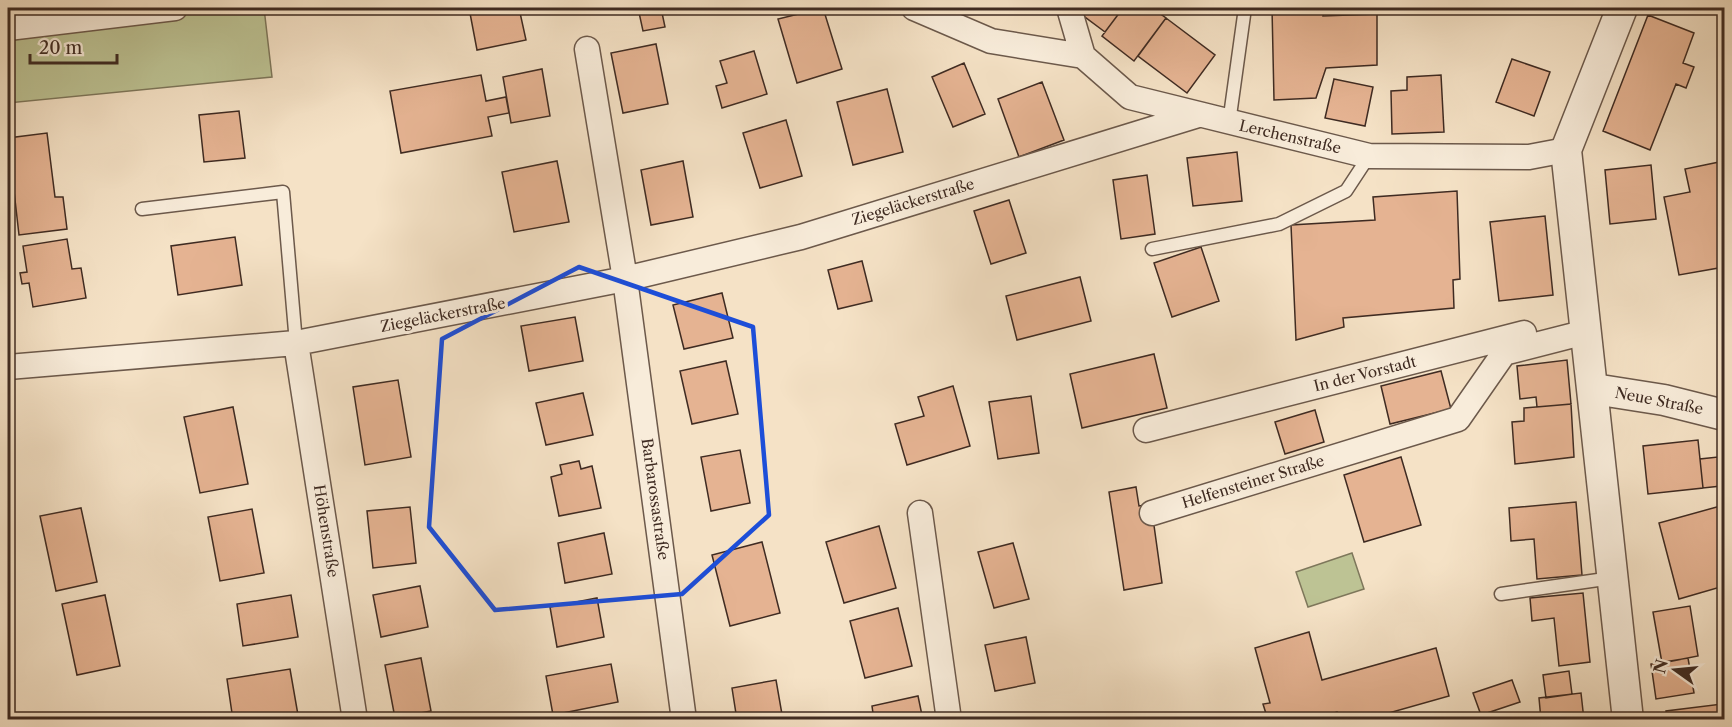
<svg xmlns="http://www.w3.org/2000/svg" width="1732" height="727" font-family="'Libre Caslon Text',serif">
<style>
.green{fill:#bdc394;stroke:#7e775b;stroke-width:1.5}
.building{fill:#e5b392;stroke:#3f2b22;stroke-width:1.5}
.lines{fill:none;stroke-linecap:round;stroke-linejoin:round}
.service-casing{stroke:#6c594b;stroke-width:15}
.minor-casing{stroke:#6c594b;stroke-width:27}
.tertiary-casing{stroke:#6c594b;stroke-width:33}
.service{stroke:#f8ecda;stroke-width:12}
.minor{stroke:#f8ecda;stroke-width:24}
.tertiary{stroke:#f8ecda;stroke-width:30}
.marked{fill:none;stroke:#1d4ed8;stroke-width:4.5;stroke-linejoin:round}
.labels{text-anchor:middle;stroke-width:6;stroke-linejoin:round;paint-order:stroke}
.street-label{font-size:15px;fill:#3f2b22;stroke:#f8ecda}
</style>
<rect width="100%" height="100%" fill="#f5e2c6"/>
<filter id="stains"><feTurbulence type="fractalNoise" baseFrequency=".00333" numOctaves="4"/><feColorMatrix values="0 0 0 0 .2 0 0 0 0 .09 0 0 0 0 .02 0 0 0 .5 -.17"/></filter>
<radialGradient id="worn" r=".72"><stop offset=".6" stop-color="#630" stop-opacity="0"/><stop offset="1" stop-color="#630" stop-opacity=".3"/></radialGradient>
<path class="green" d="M203,8H264L272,77L8,103V34Z
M1352,553L1364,589L1308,607L1296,572Z"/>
<path class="building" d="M469,8H519L526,40L477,50Z
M638,8H661L665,27L643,31Z
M823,8L842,69L797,83L778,19Z
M1086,8H1123L1105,32L1081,14Z
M1123,8H1152L1166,18L1134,61L1102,36Z
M1272,8H1324L1323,16L1377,14V65L1326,68L1316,98L1274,100Z
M1648,15L1694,33L1683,63L1694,67L1686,88L1676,84L1650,150L1603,131Z
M1166,18L1215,55L1187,93L1138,56Z
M656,44L668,104L623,113L611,53Z
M754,51L767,94L722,108L716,86L727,83L720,61Z
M1512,59L1550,72L1534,116L1496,102Z
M964,63L985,114L953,127L932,77Z
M542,69L550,116L511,123L503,77Z
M481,75L486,101L506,97L509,113L488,117L492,136L401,153L390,91Z
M1441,75L1444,132L1392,134L1391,91L1407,90V77Z
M1334,79L1373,87L1365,126L1325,118Z
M1042,82L1064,140L1019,157L998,99Z
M887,89L903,152L853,165L837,102Z
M239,111L245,158L204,162L199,115Z
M786,120L802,176L760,188L743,133Z
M47,133L55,197H63L67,229L19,235L8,138Z
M1237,152L1242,201L1193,206L1187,158Z
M557,161L569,222L514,232L502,172Z
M683,161L693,217L651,225L641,170Z
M1724,161V267L1679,275L1664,197L1690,192L1685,169Z
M1651,165L1656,219L1610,224L1605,170Z
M1147,175L1155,234L1121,239L1113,180Z
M1457,191L1460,279L1453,280L1454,308L1343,318L1344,327L1296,340L1291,225L1375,220L1373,197Z
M1009,200L1026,253L991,264L974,211Z
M1545,216L1553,295L1499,301L1490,222Z
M235,237L242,285L178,295L171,246Z
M67,239L72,269L81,268L86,298L33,307L29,283L22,284L20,273L27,272L23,246Z
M1201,247L1219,301L1172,317L1154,263Z
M862,261L872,301L838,309L828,270Z
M1080,277L1091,321L1017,340L1006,296Z
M722,293L733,338L684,349L673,305Z
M575,317L583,361L529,371L521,326Z
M1154,354L1167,408L1082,428L1070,374Z
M1567,360L1571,404L1537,407L1536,397L1520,399L1517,366Z
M726,361L738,414L692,424L680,371Z
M1441,371L1451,409L1390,424L1381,386Z
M398,380L411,457L365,465L353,387Z
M953,386L970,446L907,465L895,424L924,416L918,397Z
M583,393L593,435L546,445L536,403Z
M1031,396L1039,453L998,459L989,402Z
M1571,404L1574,457L1515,464L1512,422L1524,421V408Z
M233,407L248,484L200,493L184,417Z
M1315,410L1324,442L1285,454L1275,422Z
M1698,440L1703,488L1648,494L1643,446Z
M740,450L750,503L711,511L701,457Z
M1401,457L1421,525L1364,542L1344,475Z
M1718,457L1721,486L1703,488L1700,459Z
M579,461L581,469L592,466L601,508L559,516L551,477L562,474L560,465Z
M1136,487L1139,506L1151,504L1162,583L1124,590L1109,492Z
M1576,502L1582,575L1537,579L1534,539L1511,541L1509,508Z
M1724,505V586L1679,599L1659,523Z
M410,507L416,563L373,568L367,511Z
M81,508L97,582L56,591L40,516Z
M252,509L264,573L220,581L208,517Z
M879,526L896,588L844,603L826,542Z
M604,533L612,574L565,583L558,543Z
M762,542L780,613L730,626L712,555Z
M1013,543L1029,599L994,608L978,552Z
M420,586L428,627L381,637L373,595Z
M1583,593L1590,662L1559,666L1554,618L1532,621L1530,598Z
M105,595L120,666L77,675L62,604Z
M291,595L298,637L243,646L237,604Z
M597,598L604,637L557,647L550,607Z
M1690,606L1698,656L1662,663L1653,612Z
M898,608L912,666L865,678L850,621Z
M1309,632L1322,680L1436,648L1449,696L1364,720H1339L1337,712L1314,720H1268L1263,704L1270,703L1255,648Z
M1026,637L1035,683L995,691L985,645Z
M421,658L431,711L395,718L385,665Z
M1688,658L1694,693L1656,699L1651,664Z
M611,664L618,702L553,715L546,676Z
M290,669L298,715L268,720H233L227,679Z
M1569,671L1572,694L1546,698L1543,675Z
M776,680L783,720H737L732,688Z
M1512,680L1520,702L1481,715L1473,693Z
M1581,693L1584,720H1541L1539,698Z
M918,696L923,720H874L872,706Z
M1722,704L1724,720H1667L1666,711Z"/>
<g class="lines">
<g class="service-casing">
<path id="service" d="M1229,123L1245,8
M142,209L283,192L296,343
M1152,249L1279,224L1346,191L1369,156
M1501,594L1612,578"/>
</g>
<g class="minor-casing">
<path id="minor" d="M914,8L991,41L1083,56
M1069,8L1083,56L1130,97L1369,156L1529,157L1566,150
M8,28L175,8
M587,49L625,279L684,720
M296,343L355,720
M8,367L296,343L625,279L801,237L1198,115
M1146,430L1524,333
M920,513L949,720
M1152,513L1458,419L1504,353L1586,332"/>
</g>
<g class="tertiary-casing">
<path id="tertiary" d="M1622,8L1566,150L1628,720
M1594,389L1664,400L1724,415"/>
</g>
<use href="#service" class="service"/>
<use href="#minor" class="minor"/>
<use href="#tertiary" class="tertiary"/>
</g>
<path class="marked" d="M579,267L753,327L769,515L682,594L495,610L429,527L442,339Z"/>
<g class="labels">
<g class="street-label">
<text transform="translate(1290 137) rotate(13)" y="5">Lerchenstraße</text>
<text transform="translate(913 202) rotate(-17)" y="5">Ziegeläckerstraße</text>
<text transform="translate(443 315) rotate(-11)" y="5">Ziegeläckerstraße</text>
<text transform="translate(1365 374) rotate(-14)" y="5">In der Vorstadt</text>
<text transform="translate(1659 401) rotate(11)" y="5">Neue Straße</text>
<text transform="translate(1253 482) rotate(-17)" y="5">Helfensteiner Straße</text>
<text transform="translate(655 499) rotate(82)" y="5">Barbarossastraße</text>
<text transform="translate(326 531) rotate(81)" y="5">Höhenstraße</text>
</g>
</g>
<rect width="1732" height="727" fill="none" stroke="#f5e2c6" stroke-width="30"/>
<rect x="9" y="9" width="1714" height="709" fill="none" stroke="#3f2b22" stroke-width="3"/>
<rect x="15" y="15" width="1702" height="697" fill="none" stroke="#3f2b22" stroke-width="1.5"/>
<g transform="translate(1675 670) rotate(285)" stroke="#f8ecda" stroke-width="4.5" paint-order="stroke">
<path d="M0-4.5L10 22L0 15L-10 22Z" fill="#3f2b22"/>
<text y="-9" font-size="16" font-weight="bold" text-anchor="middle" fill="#3f2b22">N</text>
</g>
<path d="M30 54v9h87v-9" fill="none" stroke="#3f2b22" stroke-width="3"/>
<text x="39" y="54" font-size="18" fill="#3f2b22" stroke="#f8ecda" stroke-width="4.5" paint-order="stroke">20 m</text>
<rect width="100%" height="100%" filter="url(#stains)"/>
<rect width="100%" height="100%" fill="url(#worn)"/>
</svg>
